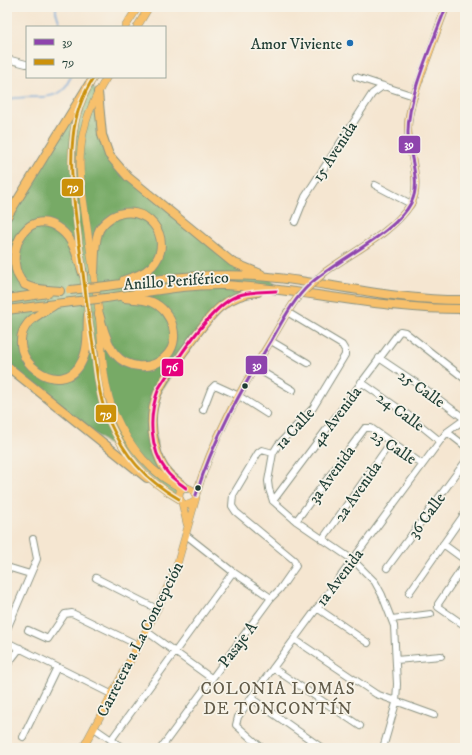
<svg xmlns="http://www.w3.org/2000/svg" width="472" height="755" font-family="'IM FELL DW Pica',serif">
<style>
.forest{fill:#7a6;stroke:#4b744d}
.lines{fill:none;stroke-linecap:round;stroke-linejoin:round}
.stream{stroke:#67a0d6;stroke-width:1.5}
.minor-casing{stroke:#8a9282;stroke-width:8}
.major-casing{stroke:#8a9282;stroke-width:8}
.highway-casing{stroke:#8a9282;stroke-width:10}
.minor{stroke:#fff;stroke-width:6}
.major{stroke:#f7c06c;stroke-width:7}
.highway{stroke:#f7c06c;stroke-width:8}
.major-bridge-casing{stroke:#8a9282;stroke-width:8;stroke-linecap:butt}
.highway-bridge-casing{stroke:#8a9282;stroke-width:10;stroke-linecap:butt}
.major-bridge{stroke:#f7c06c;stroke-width:7}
.highway-bridge{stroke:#f7c06c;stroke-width:8}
.bus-1-casing{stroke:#f7f3e8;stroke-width:6}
.bus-2-casing{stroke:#f7f3e8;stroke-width:6}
.bus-3-casing{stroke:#f7f3e8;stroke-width:6}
.bus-1{stroke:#8e44ad;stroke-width:3}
.bus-2{stroke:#cc910a;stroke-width:3}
.bus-3{stroke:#e5007d;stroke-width:3}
.poi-dot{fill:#1f6fb2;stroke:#f7f3e8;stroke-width:1.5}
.bus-dot{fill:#1f3d34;stroke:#f7f3e8;stroke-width:1.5}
.labels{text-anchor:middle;stroke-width:3.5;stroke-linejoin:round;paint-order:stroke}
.poi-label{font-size:16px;fill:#1f3d34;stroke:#f7f3e8;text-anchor:end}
.street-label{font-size:16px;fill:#1f3d34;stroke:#f7f3e8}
.neighbourhood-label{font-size:17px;letter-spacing:1px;fill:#615a48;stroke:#f7f3e8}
.line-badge{stroke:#f7f3e8;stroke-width:1.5}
.badge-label{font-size:11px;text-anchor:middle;font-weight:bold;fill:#fff}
</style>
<rect width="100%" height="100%" fill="#f7f3e8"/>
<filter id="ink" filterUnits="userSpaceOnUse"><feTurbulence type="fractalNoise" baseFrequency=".025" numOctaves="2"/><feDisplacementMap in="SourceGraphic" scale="8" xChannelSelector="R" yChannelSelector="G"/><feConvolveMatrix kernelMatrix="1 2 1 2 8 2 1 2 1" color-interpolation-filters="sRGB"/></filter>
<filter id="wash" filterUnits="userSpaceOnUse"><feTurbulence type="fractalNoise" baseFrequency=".012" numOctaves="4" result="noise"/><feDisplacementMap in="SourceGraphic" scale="16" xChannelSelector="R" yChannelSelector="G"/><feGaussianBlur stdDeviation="0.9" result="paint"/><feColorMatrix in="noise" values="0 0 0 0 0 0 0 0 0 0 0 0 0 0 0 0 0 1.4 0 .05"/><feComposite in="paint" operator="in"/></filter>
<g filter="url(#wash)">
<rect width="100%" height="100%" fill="#f5e6d1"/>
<path class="forest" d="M89,84L98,92L109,155L128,177L232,262L269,277L280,291L245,294L210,317L153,402L157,452L184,489L179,499L7,366V217Z"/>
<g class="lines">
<path class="stream" d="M56,7V12L61,27
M7,100C22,94 50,102 63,90C66,87 68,81 71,77"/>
</g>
</g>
<g filter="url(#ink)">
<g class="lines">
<g class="minor-casing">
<path id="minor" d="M7,59L26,64
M356,77L414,96
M375,185L411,204
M295,222L305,197L372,94L383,86
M287,312L342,345L345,350V355L313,408L278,445L273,453L268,481L269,489L273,501L296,521L353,560L375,582L382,595L394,626L397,684L396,703L383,748
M271,341L308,363
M379,358L424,388L465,419
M254,367L293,390
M361,382L408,415L440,441
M203,410L211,389L215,385L239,396L267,414
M447,432L465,446
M273,501L400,331L405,332L465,379
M296,521L365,428H371L422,464
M186,535L233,572L271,598
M322,540L391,442
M443,544L465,560
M465,564L438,604V607L461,623L465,621
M7,567L30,574
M387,568L465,462
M96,578L157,609
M409,593L465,513
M317,608L368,643
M392,619L431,614
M7,629L37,559L33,539
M28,630L48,639L65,614L72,613L138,645
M146,631L211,678
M294,639L376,694L434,715
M7,642L111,694
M396,660L441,656
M7,665L20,648
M273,668L360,726
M251,698L322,748
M94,728L123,748
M23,737L57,667
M111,740L233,572
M161,748L271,598L280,589L296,566L294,560L236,512L232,506L233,495L258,453L262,450L273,453
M262,748L236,725L238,717L251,698L440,441L447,432L465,419"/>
</g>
<g class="major-casing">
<path id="major" d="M125,27L138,7
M137,27L149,7
M94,77C83,94 75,116 73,137C69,173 75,207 79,243C84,277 87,311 93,345C97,369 98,396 108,419C125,456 144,479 179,499
M107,77C94,98 83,122 81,148C78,172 83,196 86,220C90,248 94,276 98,304C103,341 100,380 115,415C129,446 152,476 184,489
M325,272C354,251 391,234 411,204C423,184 407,148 408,126C409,106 417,88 423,70C431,49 438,28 446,7
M196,495C212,440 240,391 270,342C279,327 287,312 297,298
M182,503L187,524
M83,748L146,631L175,572L196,498C195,489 187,485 180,491L179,497L182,503L188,505L194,502"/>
</g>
<g class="highway-casing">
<path id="highway" d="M98,92L102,135L109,155L128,177L232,262L261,274
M7,217L89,84
M94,273C95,260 94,245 98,233C100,226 106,221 112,217C145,199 177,239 152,266C144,274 134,277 124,280
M106,286C160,278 214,272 269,277C335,284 399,301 465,300
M60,291C49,290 35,290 25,285C0,262 24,201 61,230C74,240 78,259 83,274
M106,298C146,293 184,284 224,285C305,289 384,310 465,309
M7,299L48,293
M56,304C48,310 35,315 28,323C0,358 63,403 82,361C89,348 87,330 88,315
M7,310L71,302
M99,314C103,327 106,343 115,354C127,368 150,371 164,358C183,342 173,311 152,302C144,299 133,299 124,298
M7,366L147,478
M186,488C180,483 172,478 167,472C161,465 157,453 155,445C143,401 166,376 190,343C210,316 223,295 258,292"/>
</g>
<use href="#minor" class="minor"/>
<use href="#major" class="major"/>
<use href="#highway" class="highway"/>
<g class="major-bridge-casing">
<path id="major-bridge" d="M297,298L325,272"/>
</g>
<g class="highway-bridge-casing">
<path id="highway-bridge" d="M70,290L106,286
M71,302L106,298"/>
</g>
<use href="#major-bridge" class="major-bridge"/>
<use href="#highway-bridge" class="highway-bridge"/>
<g class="bus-1-casing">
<path id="bus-1" d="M196,495C213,440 241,390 271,341C283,320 293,300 310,284C337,259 395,234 411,203C422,183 409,155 408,134C407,98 433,42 446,7"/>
</g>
<g class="bus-2-casing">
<path id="bus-2" d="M94,77C83,94 75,116 73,137C69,173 75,207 79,243C84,277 87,311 93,345C97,369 98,396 108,419C125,456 144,479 179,499"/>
</g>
<g class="bus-3-casing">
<path id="bus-3" d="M186,488C180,483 171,478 167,472C149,448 148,415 159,388C174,364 211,305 237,296C249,291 264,292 276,291"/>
</g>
<use href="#bus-1" class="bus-1"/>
<use href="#bus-2" class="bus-2"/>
<use href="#bus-3" class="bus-3"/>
</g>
</g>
<circle class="poi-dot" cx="350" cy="43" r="4"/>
<g class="bus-dot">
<circle cx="245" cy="386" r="3.5"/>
<circle cx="198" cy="488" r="3.5"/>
</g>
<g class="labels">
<g class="poi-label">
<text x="342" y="49">Amor Viviente</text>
</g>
<g class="street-label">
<text transform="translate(334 151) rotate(-57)" y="6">15 Avenida</text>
<text transform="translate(176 280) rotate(-4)" y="6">Anillo Periférico</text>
<text transform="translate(422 388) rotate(35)" y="6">25 Calle</text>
<text transform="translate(401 411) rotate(36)" y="6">24 Calle</text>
<text transform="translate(336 416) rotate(-53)" y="6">4a Avenida</text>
<text transform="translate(294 428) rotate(-48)" y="6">1a Calle</text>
<text transform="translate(394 446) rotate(33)" y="6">23 Calle</text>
<text transform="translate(331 474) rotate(-54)" y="6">3a Avenida</text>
<text transform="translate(357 491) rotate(-55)" y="6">2a Avenida</text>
<text transform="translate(426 515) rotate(-54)" y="6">36 Calle</text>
<text transform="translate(339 577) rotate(-53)" y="6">1a Avenida</text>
<text transform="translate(139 639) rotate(-63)" y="6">Carretera a La Concepción</text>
<text transform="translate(237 644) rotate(-53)" y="6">Pasaje A</text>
</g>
<g class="neighbourhood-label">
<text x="278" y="694">COLONIA LOMAS<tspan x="278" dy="20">DE TONCONTÍN</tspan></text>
</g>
</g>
<g class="line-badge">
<rect x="398" y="135" width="23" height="19" rx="4" fill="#8e44ad"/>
<rect x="61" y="178" width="23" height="19" rx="4" fill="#cc910a"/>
<rect x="245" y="355" width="23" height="20" rx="4" fill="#8e44ad"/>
<rect x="161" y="358" width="23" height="19" rx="4" fill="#e5007d"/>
<rect x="95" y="404" width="22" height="19" rx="4" fill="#cc910a"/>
</g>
<g class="badge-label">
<text x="409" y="148">39</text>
<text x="73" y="191">79</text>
<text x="257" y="369">39</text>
<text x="172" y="371">76</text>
<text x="106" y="418">79</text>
</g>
<rect width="472" height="755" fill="none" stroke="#f7f3e8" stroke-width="24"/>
<rect x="26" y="26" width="140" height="52" fill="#f7f3e8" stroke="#a1aaa0"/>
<rect x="34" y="39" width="20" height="6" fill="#8e44ad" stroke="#a1aaa0"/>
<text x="62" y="46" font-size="12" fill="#1f3d34">39</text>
<rect x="34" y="59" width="20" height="6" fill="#cc910a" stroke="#a1aaa0"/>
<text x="62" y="66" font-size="12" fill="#1f3d34">79</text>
</svg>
